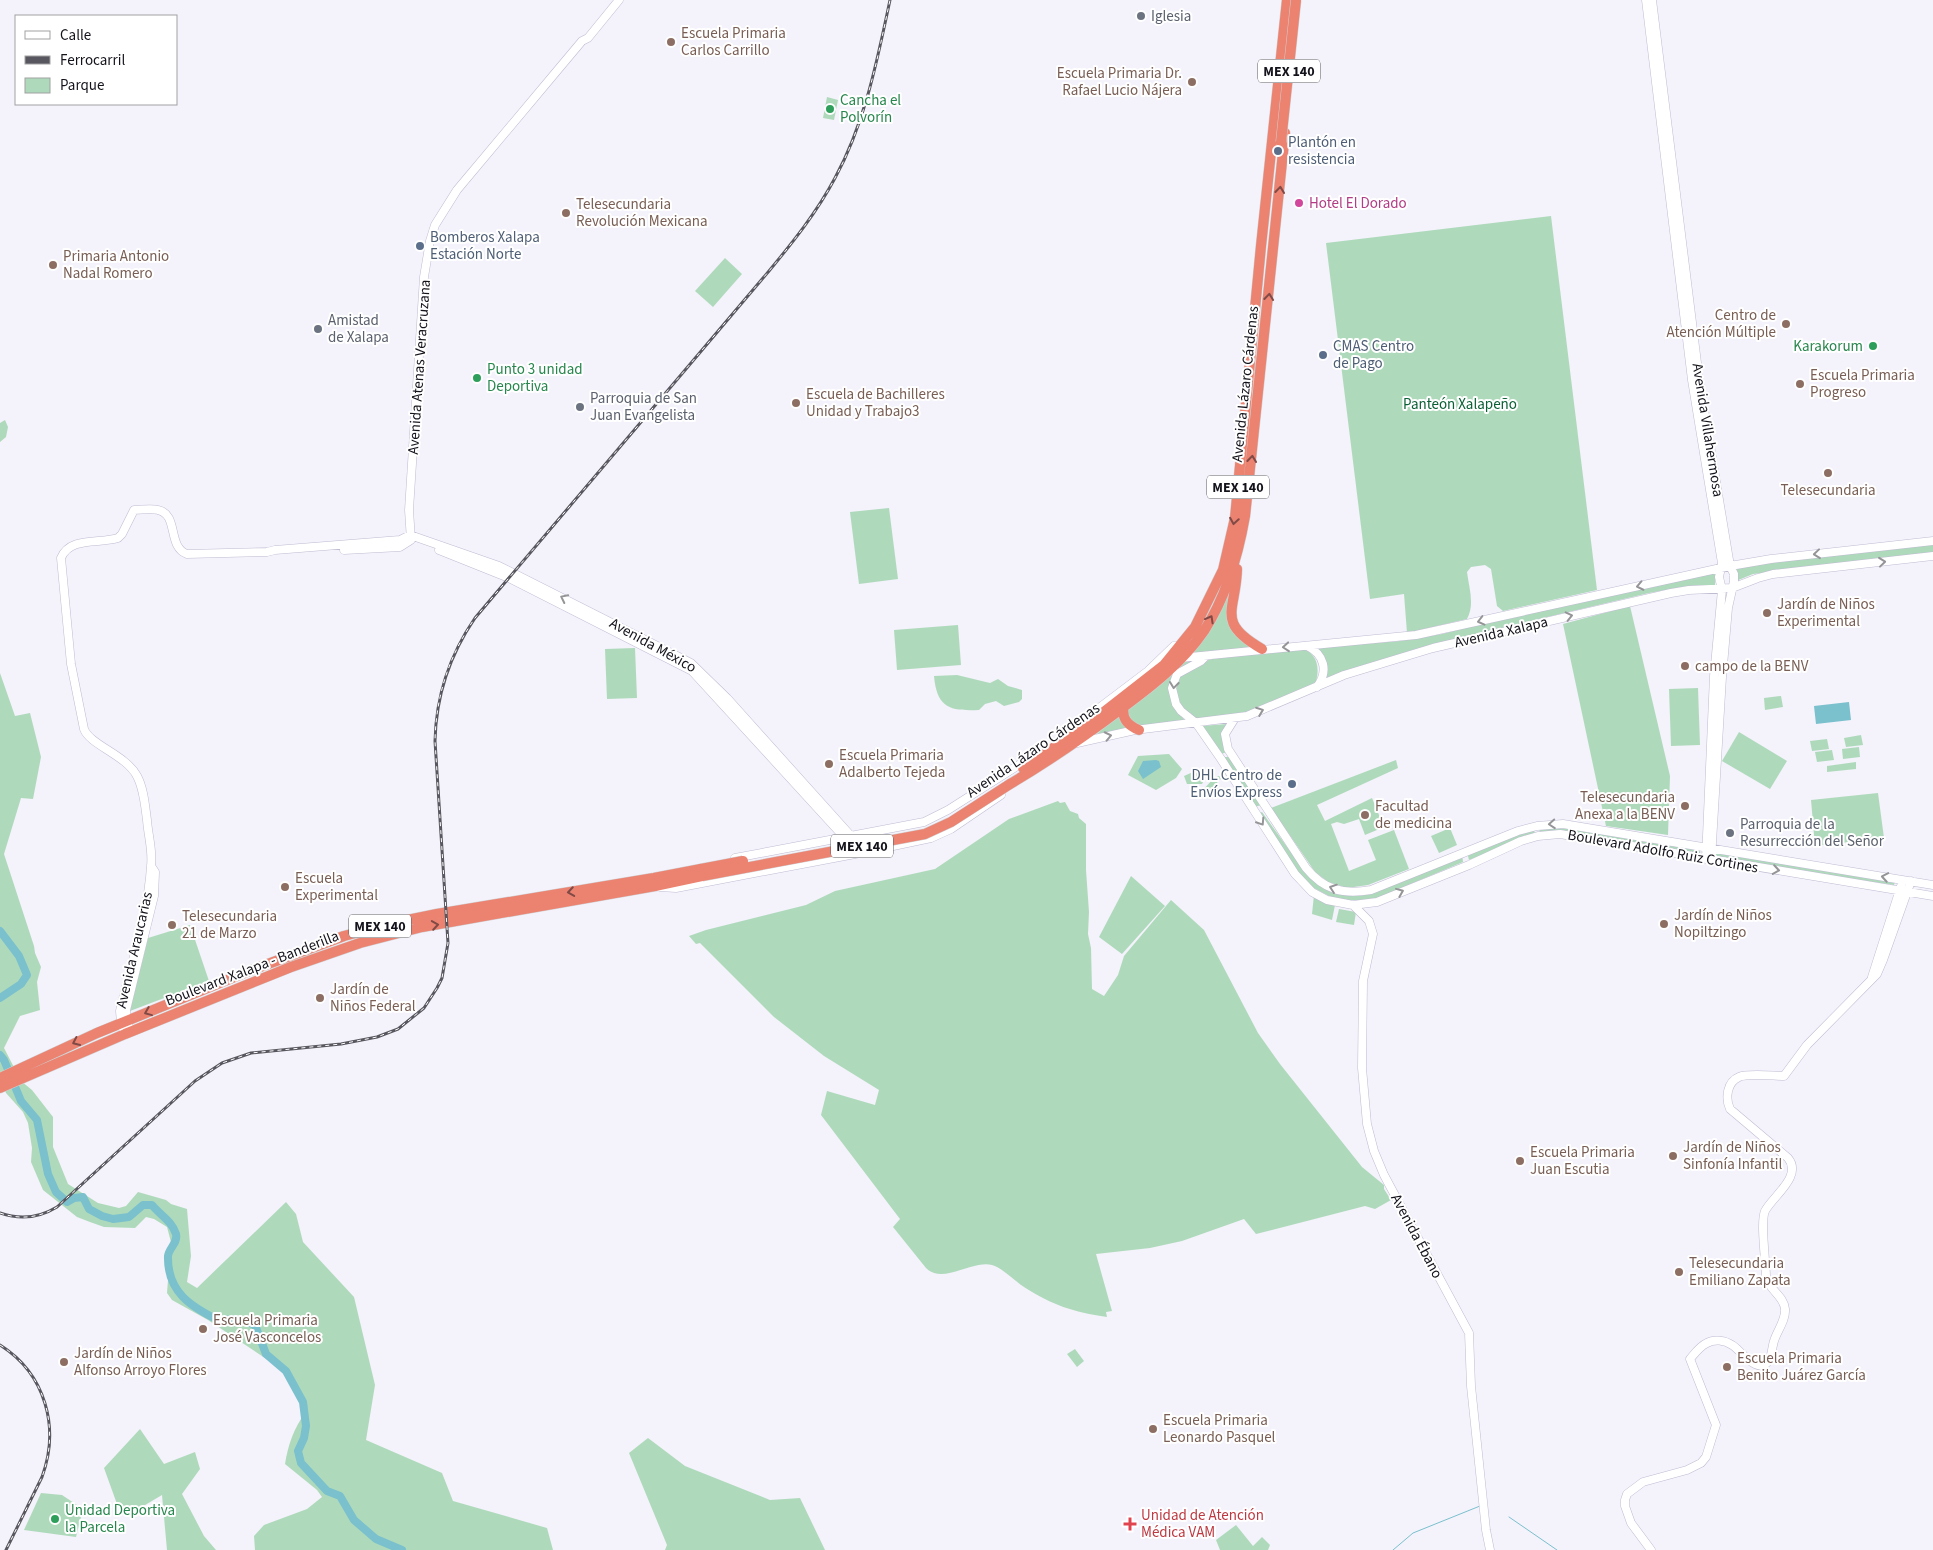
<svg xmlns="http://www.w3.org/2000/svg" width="1933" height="1550" font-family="'Source Sans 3',sans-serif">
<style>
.green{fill:#aedabb}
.water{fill:#7ac0cd}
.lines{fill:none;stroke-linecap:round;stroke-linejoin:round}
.stream{stroke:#7ac0cd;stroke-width:1}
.river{stroke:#7ac0cd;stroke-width:8}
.secondary-casing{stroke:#bfbcd1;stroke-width:9}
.highway-casing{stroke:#d0d0d1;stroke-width:11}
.secondary{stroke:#fff;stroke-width:8}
.highway{stroke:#ec8270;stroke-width:10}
.rail-casing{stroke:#58575f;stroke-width:3}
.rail{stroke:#fff;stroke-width:1;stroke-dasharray:4;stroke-linecap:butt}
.highway-bridge-casing{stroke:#d0d0d1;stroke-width:11;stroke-linecap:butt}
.highway-bridge{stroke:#ec8270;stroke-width:10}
.oneway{stroke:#804a46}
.oneway2{stroke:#959598}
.worship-dot{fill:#6b7280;stroke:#fff;stroke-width:2}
.education-dot{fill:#8d6e63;stroke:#fff;stroke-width:2}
.leisure-dot{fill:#2e9e5b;stroke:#fff;stroke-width:2}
.service-dot{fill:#5c6f8a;stroke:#fff;stroke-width:2}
.hotel-dot{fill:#d1479c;stroke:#fff;stroke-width:2}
.health-dot{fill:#e0444e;stroke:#fff;stroke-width:2}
.labels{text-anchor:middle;stroke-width:4;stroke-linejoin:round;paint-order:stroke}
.shield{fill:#fff;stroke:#5a5a5f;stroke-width:1}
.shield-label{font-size:14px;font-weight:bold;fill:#14131b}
.worship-label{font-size:15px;fill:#5b616d;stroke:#fff;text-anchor:start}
.education-label{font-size:15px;fill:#785e54;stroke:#fff;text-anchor:start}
.leisure-label{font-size:15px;fill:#27864d;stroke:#fff;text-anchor:start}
.service-label{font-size:15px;fill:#4e5e75;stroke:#fff;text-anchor:start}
.hotel-label{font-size:15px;fill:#b23c85;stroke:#fff;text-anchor:start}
.street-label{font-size:15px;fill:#14131b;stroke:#fff}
.park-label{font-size:15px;fill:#0a5f34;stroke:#fff}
.health-label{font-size:15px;fill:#be3a42;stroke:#fff;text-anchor:start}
</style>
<rect width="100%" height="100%" fill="#f4f2fb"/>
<path class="green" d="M827,97L838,100L834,120L823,118Z
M1551,216L1597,590L1503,611L1497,606L1491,569L1485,565L1471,567L1467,572C1469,588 1475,604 1467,619L1407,633L1404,594L1370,599L1326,243Z
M725,258L742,274L713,307L695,291Z
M5,420L8,427L6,437L0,442V423Z
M889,508L898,579L859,584L850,512Z
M1933,544V553L1753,574L1736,581L1737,566Z
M1715,571V585L1688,586L1649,593L1539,619L1445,643L1324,680L1315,648L1400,641L1442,634L1536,610Z
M1232,582L1229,610L1253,648L1191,654Z
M1630,606L1670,776L1668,835L1606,826L1563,624Z
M958,625L961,665L897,670L894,630Z
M1300,647C1317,653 1320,666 1316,682L1291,696L1240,716L1196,722C1191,718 1186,713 1182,708C1179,705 1178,699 1177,694C1164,652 1276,650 1300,647Z
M635,648L637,698L607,699L605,649Z
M1201,658L1182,667L1173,675L1178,712L1186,722L1135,726L1128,720L1125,707L1179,661Z
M0,673L15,716L30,713L41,757L33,799L21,798L4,854L34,946L35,953L41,967L37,982L40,1010L20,1016L4,1048L21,1081L32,1090L53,1117V1147L68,1184L98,1203L119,1208L126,1206L138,1192L166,1200L171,1204L187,1209L191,1256L187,1282L197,1288L286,1202L296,1214L303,1242L354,1297L375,1385L366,1440L442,1473L453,1501L547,1528L553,1550H255L254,1536L264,1525L307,1509L322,1497L317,1490L285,1464C288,1445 294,1428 305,1413C302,1394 289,1376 274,1364L208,1320L172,1300L167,1293L171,1242L167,1227L154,1219L146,1217L135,1228L104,1227L90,1222L77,1217L43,1190L31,1162L32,1148L28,1123L23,1112L6,1093L0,1077Z
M957,675L990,683L998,679L1008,686L1022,690V699L1019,702L1004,706L996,701L985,704L979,710C951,711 937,709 934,676Z
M1698,688L1700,745L1671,746L1669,689Z
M1781,696L1783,707L1765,710L1764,698Z
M1120,713L1129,730L1097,734Z
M1227,724V752L1221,754L1201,726Z
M1739,732L1787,761L1770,789L1722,761Z
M1861,735L1863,745L1846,747L1844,738Z
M1827,739L1829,749L1812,751L1810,741Z
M1859,747L1860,757L1843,759L1842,749Z
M1832,750L1834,760L1817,762L1815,752Z
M1169,754L1182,769L1176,778L1156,790L1128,775L1138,756Z
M1225,757H1229L1261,805L1255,807L1223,759Z
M1396,760L1398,768L1317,805L1325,821L1372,798L1384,827L1365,835L1359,819L1344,824L1337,822L1331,824L1349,871L1376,860L1368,840L1394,830L1409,869L1368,885L1347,888L1328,882L1315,872L1271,808Z
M1856,762V769L1827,772V766Z
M1198,771L1204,772L1206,776L1202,784H1187L1184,776L1193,772Z
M1219,776L1224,777L1222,779L1217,780L1218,789L1202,791L1214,778Z
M1878,793L1884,838L1815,846L1811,800Z
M1058,801L1060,803L1065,802L1070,811L1078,814L1079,818L1086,824V870L1089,912L1088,934L1091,948L1092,989L1104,996L1118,975L1124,956L1171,900L1204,930L1258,1033L1280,1064L1362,1167L1384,1185V1189L1391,1200L1375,1209L1365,1206L1256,1234L1244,1219L1182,1241L1150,1248L1096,1254L1112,1311L1106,1312L1107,1317C1073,1312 1052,1305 1024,1287C1016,1282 1001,1267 992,1265C972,1260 942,1285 926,1268L893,1227L900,1219L821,1115L827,1091L875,1105L879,1090L824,1056L774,1017L700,943L696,944L689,936L706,930L806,905L835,891L935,869L1009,819Z
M1262,812L1300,865L1317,883L1372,892L1462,854L1463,862L1375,899L1345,901L1329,896L1312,887L1299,876L1258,814Z
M1539,826H1564L1700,848V854L1540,834Z
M1450,828L1457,845L1439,853L1431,836Z
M1534,829L1535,836L1517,841L1469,860L1467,852Z
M1714,851L1896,879L1894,885L1810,873L1713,856Z
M1131,876L1165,906L1122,954L1099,937Z
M1314,895L1335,905L1332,920L1312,914Z
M1339,909L1356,912L1354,925L1336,922Z
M190,925L209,981L130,1011L148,938Z
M1075,1349L1084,1361L1077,1367L1067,1354Z
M140,1429L164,1464L195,1452L200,1469L182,1494L204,1536L216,1550H167L162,1495L135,1511L117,1504L104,1468Z
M648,1438L685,1466L770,1500L800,1498L825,1550H665L667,1545L629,1453Z
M41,1493L62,1495L83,1509L76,1537L24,1530Z
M1236,1525L1253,1546L1262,1537L1270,1545L1268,1550H1220L1216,1540Z"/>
<path class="water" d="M1849,702L1851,720L1816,724L1814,706Z
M1156,760L1159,761L1161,767L1143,779L1138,771L1143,761Z"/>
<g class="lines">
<path class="stream" d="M1509,1517L1557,1550
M1393,1550L1413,1533L1480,1506"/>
<path class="river" d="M0,931L19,956L27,975L21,984L0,998
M0,1055L4,1060L21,1101L37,1120L48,1174L56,1192L67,1202L74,1198L83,1197L89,1209L102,1216L113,1219L129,1217L143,1205H152C160,1215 172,1221 176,1234C178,1243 169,1248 168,1256C167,1292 191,1307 220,1321C233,1318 242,1320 255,1325L266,1354L286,1371L303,1402L306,1426L304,1438L298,1451L301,1463L327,1491L340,1496L354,1520L376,1539L402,1550"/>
<g class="secondary-casing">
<path id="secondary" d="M1646,0L1692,380L1722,563L1719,577L1722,590L1714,676L1706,859
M1652,0L1699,379L1730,566L1734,574V581L1728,608L1722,677L1711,859
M344,550L400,547L411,540L409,510L424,277L430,241L435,225L457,190L561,66L582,41L588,38L619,0
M439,550L509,578L692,671L844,837L855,854
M1307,646C1324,654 1329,671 1317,687
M1206,656L1201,661L1177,674L1172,688L1176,704L1181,711L1196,723L1221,759L1295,874L1312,892L1327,900L1353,905L1377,902L1469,865L1521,841L1538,836L1560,834L1933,896
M1160,660L1416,635L1730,566L1771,559L1933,541
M1235,718L1225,734L1228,749L1306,868C1324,890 1343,895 1371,890L1518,831L1537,826L1563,824L1933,885
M1062,736L1148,671L1174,646
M1077,743L1135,730L1247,716L1344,675L1433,648L1671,593L1689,590L1732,588L1758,578L1773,574L1933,556
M735,858L924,822L948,810L1036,754
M660,887L676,888L855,854L931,838L951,829L1001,795
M1353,905L1369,921L1373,934L1363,981L1362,1068L1367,1124L1374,1151L1384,1175L1469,1333L1471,1386L1486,1530L1490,1550
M1872,977L1901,886
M130,1032L126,1015V1010L154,896L155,872L151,866
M125,1034L121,1023L120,1011C131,963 148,915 151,866C153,851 148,835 147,820C145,806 144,789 137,776C126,755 90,745 84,729L71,664L61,558C70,536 100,544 118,538L122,534L134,510C142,510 151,508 158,510C179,514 167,547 187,554L267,552L275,550L400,540L410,535L499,566L691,663L727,698L851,836L863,853
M1651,1550L1631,1523L1625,1506V1500L1627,1494L1643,1482L1687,1470L1701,1463L1706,1457L1716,1425L1690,1359C1695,1353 1700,1346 1707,1343C1714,1339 1725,1340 1732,1345C1741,1350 1758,1377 1769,1360C1772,1355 1772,1347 1774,1341C1777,1331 1786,1320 1785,1309C1784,1296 1769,1290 1766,1277C1766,1262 1760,1222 1765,1211C1773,1196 1803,1176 1788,1158L1730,1109C1725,1098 1727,1082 1739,1077C1747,1073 1774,1076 1784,1076L1807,1045L1877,974L1883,960L1911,881"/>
</g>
<g class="highway-casing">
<path id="highway" d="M1237,569C1236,611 1215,622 1262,649
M1124,705C1121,718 1127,725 1139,730
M1023,768L1082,729L1164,665L1195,627L1223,570L1235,518L1261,246L1287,0
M1010,784C1049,761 1085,736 1121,709C1152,686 1182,663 1204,631C1226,597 1238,556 1245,516L1285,133
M0,1078L97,1033L249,971L344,936L393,923L437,914L654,878L701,869
M0,1088L125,1034L291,967L360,943L422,927L655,886L702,876"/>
</g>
<use href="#secondary" class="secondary"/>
<use href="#highway" class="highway"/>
<g class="rail-casing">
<path id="rail" d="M0,1213C20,1220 39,1218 57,1207L195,1081L222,1063L251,1053L341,1044L377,1037L398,1029L424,1008L437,988L442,978L448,943L435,741C436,695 449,656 475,618L769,271C793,242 817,212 835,178C865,123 877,61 890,0
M0,1345C46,1374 60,1428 42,1477L6,1550"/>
</g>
<use href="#rail" class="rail"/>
<g class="highway-bridge-casing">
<path id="highway-bridge" d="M1281,142L1296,0
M701,869L743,861
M702,876L925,834L951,822L1010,784"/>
</g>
<use href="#highway-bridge" class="highway-bridge"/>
</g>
<defs><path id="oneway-chevron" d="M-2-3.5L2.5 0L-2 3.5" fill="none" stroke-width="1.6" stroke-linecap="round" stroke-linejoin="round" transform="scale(1.25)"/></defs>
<g class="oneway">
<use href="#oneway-chevron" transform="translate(1280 190) rotate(-84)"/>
<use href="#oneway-chevron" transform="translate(1269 297) rotate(-84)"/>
<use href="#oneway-chevron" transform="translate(1252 459) rotate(-84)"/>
<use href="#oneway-chevron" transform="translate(1234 521) rotate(99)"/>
<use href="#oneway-chevron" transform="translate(1210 619) rotate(-61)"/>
<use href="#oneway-chevron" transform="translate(571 892) rotate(171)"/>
<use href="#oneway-chevron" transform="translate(435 925) rotate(-9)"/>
<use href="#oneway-chevron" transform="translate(148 1012) rotate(158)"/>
<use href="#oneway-chevron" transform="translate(76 1042) rotate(155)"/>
</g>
<g class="oneway2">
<use href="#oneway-chevron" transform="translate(1817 554) rotate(174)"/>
<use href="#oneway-chevron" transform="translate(1882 562) rotate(-6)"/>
<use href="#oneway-chevron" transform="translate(1640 586) rotate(168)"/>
<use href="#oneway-chevron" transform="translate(564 598) rotate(-154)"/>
<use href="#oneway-chevron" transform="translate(1569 616) rotate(-13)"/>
<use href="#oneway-chevron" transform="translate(1481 621) rotate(166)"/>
<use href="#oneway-chevron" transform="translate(1286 647) rotate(175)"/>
<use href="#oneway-chevron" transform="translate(1174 685) rotate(97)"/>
<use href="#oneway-chevron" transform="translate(1260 711) rotate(-21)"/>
<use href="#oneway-chevron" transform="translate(1108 736) rotate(-12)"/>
<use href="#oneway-chevron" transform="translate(1261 822) rotate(57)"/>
<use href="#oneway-chevron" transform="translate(1552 824) rotate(176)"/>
<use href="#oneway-chevron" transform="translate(1776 870) rotate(9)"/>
<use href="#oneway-chevron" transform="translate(1885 877) rotate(-170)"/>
<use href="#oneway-chevron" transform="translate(1333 888) rotate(-161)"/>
<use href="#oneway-chevron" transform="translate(1400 892) rotate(-22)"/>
</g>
<g class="worship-dot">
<circle cx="1141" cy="16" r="5"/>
<circle cx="318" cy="329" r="5"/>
<circle cx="580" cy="407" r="5"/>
<circle cx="1730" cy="833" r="5"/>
</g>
<g class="education-dot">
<circle cx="671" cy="42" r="5"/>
<circle cx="1192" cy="82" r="5"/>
<circle cx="566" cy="213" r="5"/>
<circle cx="53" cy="265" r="5"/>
<circle cx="1786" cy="324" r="5"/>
<circle cx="1800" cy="384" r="5"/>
<circle cx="796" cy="403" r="5"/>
<circle cx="1828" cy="473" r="5"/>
<circle cx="1767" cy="613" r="5"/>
<circle cx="1685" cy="666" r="5"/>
<circle cx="829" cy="764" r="5"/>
<circle cx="1685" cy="806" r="5"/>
<circle cx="1365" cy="815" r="5"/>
<circle cx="285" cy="887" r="5"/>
<circle cx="1664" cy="924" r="5"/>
<circle cx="172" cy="925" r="5"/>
<circle cx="320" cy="998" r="5"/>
<circle cx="1673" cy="1156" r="5"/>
<circle cx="1520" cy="1161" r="5"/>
<circle cx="1679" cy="1272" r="5"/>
<circle cx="203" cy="1329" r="5"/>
<circle cx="64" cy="1362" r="5"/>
<circle cx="1727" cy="1367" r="5"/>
<circle cx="1153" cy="1429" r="5"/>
</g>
<g class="leisure-dot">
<circle cx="830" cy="109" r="5"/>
<circle cx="1873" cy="346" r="5"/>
<circle cx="477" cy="378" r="5"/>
<circle cx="55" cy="1519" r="5"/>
</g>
<g class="service-dot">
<circle cx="1278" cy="151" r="5"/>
<circle cx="420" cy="246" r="5"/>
<circle cx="1323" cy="355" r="5"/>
<circle cx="1292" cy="784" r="5"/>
</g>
<circle class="hotel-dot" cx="1299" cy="203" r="5"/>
<path class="health-dot" d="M1127.5 1516.5h5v5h5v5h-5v5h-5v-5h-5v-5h5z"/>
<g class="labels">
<g class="shield">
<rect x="1258" y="59.5" width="62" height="23" rx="4"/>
<rect x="1207" y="475.5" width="62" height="23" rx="4"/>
<rect x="831" y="834.5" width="62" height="23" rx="4"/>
<rect x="349" y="914.5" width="62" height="23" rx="4"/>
</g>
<g class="shield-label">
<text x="1289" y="76">MEX 140</text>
<text x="1238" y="492">MEX 140</text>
<text x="862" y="851">MEX 140</text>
<text x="380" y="931">MEX 140</text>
</g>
<g class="worship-label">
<text x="1151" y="21">Iglesia</text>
<text x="328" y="325">Amistad<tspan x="328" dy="17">de Xalapa</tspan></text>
<text x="590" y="403">Parroquia de San<tspan x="590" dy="17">Juan Evangelista</tspan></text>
<text x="1740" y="829">Parroquia de la<tspan x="1740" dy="17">Resurrección del Señor</tspan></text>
</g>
<g class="education-label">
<text x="681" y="38">Escuela Primaria<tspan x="681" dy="17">Carlos Carrillo</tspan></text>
<text x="1182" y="78" text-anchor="end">Escuela Primaria Dr.<tspan x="1182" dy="17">Rafael Lucio Nájera</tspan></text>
<text x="576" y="209">Telesecundaria<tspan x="576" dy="17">Revolución Mexicana</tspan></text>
<text x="63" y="261">Primaria Antonio<tspan x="63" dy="17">Nadal Romero</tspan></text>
<text x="1776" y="320" text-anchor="end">Centro de<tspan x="1776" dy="17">Atención Múltiple</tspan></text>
<text x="1810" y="380">Escuela Primaria<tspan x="1810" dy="17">Progreso</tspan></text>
<text x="806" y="399">Escuela de Bachilleres<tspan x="806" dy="17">Unidad y Trabajo3</tspan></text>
<text x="1828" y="495" text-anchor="middle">Telesecundaria</text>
<text x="1777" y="609">Jardín de Niños<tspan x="1777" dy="17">Experimental</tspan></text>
<text x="1695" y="671">campo de la BENV</text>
<text x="839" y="760">Escuela Primaria<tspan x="839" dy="17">Adalberto Tejeda</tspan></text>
<text x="1675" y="802" text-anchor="end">Telesecundaria<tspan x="1675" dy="17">Anexa a la BENV</tspan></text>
<text x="1375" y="811">Facultad<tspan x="1375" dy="17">de medicina</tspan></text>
<text x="295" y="883">Escuela<tspan x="295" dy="17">Experimental</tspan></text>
<text x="1674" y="920">Jardín de Niños<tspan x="1674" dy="17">Nopiltzingo</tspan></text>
<text x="182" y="921">Telesecundaria<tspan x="182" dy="17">21 de Marzo</tspan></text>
<text x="330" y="994">Jardín de<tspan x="330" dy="17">Niños Federal</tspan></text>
<text x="1683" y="1152">Jardín de Niños<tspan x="1683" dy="17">Sinfonía Infantil</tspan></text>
<text x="1530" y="1157">Escuela Primaria<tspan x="1530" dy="17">Juan Escutia</tspan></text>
<text x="1689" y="1268">Telesecundaria<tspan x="1689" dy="17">Emiliano Zapata</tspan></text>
<text x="213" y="1325">Escuela Primaria<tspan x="213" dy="17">José Vasconcelos</tspan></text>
<text x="74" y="1358">Jardín de Niños<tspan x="74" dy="17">Alfonso Arroyo Flores</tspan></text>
<text x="1737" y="1363">Escuela Primaria<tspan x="1737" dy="17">Benito Juárez García</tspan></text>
<text x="1163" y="1425">Escuela Primaria<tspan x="1163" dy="17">Leonardo Pasquel</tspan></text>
</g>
<g class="leisure-label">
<text x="840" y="105">Cancha el<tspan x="840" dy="17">Polvorín</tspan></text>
<text x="1863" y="351" text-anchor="end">Karakorum</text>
<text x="487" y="374">Punto 3 unidad<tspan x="487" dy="17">Deportiva</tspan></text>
<text x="65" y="1515">Unidad Deportiva<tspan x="65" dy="17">la Parcela</tspan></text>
</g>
<g class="service-label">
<text x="1288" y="147">Plantón en<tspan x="1288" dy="17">resistencia</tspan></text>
<text x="430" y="242">Bomberos Xalapa<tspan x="430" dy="17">Estación Norte</tspan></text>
<text x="1333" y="351">CMAS Centro<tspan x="1333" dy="17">de Pago</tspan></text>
<text x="1282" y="780" text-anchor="end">DHL Centro de<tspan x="1282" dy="17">Envíos Express</tspan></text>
</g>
<g class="hotel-label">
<text x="1309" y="208">Hotel El Dorado</text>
</g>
<g class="street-label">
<text transform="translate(419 367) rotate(-86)" y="5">Avenida Atenas Veracruzana</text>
<text transform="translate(1245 384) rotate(-84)" y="5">Avenida Lázaro Cárdenas</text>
<text transform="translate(1708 430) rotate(81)" y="5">Avenida Villahermosa</text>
<text transform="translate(1501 632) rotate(-13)" y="5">Avenida Xalapa</text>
<text transform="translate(653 645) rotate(29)" y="5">Avenida México</text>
<text transform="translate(1033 750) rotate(-34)" y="5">Avenida Lázaro Cárdenas</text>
<text transform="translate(1663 851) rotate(10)" y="5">Boulevard Adolfo Ruiz Cortines</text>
<text transform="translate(134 950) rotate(-77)" y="5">Avenida Araucarias</text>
<text transform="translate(252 968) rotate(-21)" y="5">Boulevard Xalapa - Banderilla</text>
<text transform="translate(1417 1236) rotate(62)" y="5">Avenida Ébano</text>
</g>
<g class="park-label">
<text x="1460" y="409">Panteón Xalapeño</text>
</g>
<g class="health-label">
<text x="1141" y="1520">Unidad de Atención<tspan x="1141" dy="17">Médica VAM</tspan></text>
</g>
</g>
<rect x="15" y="15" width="162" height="90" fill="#ffffff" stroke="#a1a1a4"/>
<rect x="25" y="31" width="25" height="8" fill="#ffffff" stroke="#a1a1a4"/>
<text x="60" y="40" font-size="15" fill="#14131b">Calle</text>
<rect x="25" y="56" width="25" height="8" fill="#58575f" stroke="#a1a1a4"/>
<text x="60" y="65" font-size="15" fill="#14131b">Ferrocarril</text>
<rect x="25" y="78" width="25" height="15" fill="#aedabb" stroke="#a1a1a4"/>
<text x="60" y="90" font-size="15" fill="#14131b">Parque</text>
</svg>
